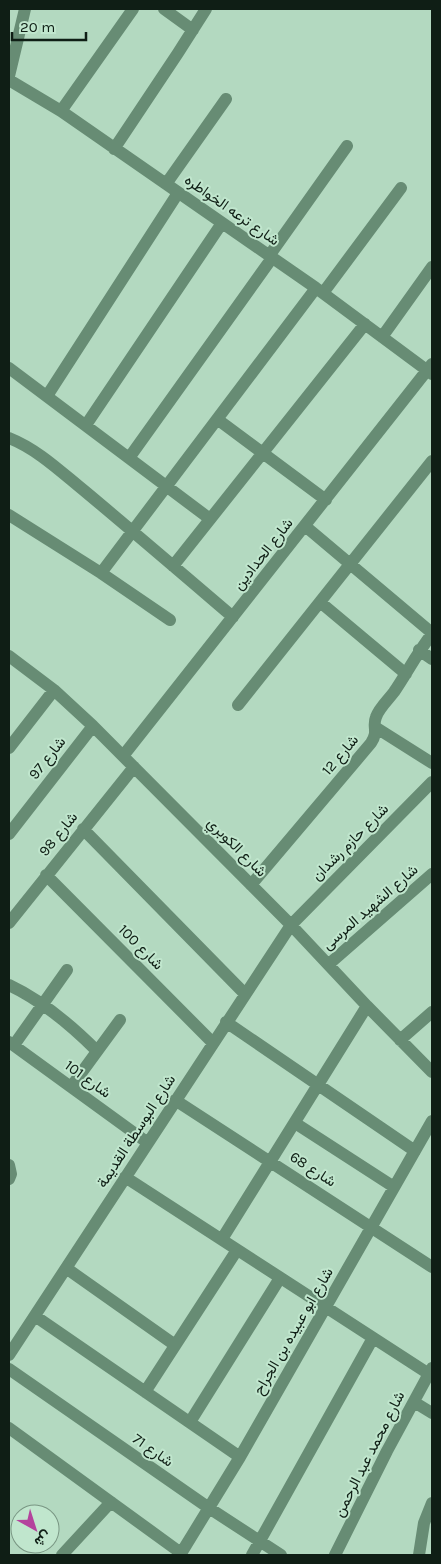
<svg xmlns="http://www.w3.org/2000/svg" width="441" height="1564" font-family="Karla,Vazirmatn,sans-serif">
<style>
.lines{fill:none;stroke-linecap:round;stroke-linejoin:round}
.street{stroke:#678c74;stroke-width:12}
.labels{text-anchor:middle;stroke-width:4;stroke-linejoin:round;paint-order:stroke}
.street-label{font-size:15px;fill:#0f1e15;stroke:#c0e6cd}
</style>
<rect width="100%" height="100%" fill="#b3d9c0"/>
<g class="lines">
<path class="street" d="M164,9L193,30
M9,76L25,9
M9,80L61,111L316,288L432,374
M61,111L133,9
M114,149L178,53L206,9
M166,184L226,99
M269,256L347,146
M323,293L401,188
M382,337L432,267
M9,368L210,519
M47,396L178,193
M217,419L326,500
M86,425L222,223
M9,438C39,450 62,473 87,493C136,534 185,576 233,617
M129,458L272,258
M9,515L101,573L170,620
M305,526L432,633
M173,566L365,324
M101,573L316,288
M320,602L406,674
M419,650L432,659
M9,656L54,690L93,726L291,925L367,1006L432,1072
M238,705L432,461
M375,727L432,763
M9,748L54,690
M123,756L432,364
M83,829L245,994
M9,834L93,726
M46,875L213,1043
M251,885L371,743C379,731 372,727 376,717C379,708 388,700 394,692C407,673 417,653 432,634
M9,923L134,767
M329,964L432,874
M9,985C43,1001 71,1025 97,1051
M226,1022L415,1151
M400,1040L432,1012
M9,1042L148,1143
M14,1045L67,970
M71,1087L120,1020
M175,1100L432,1267
M295,1123L394,1187
M9,1165L11,1174L9,1179
M125,1177L429,1374
M222,1239L367,1006
M66,1268L175,1345
M35,1316L240,1457
M9,1355L291,925L432,782
M9,1369L209,1508L281,1555
M145,1392L237,1250
M414,1402L432,1413
M190,1422L280,1278
M9,1428L181,1553
M62,1555L111,1502
M180,1555L240,1457L432,1121
M252,1555L373,1338
M335,1555L387,1451L432,1368
M419,1555L424,1523L432,1503"/>
</g>
<g class="labels">
<g class="street-label">
<text transform="translate(232 210) rotate(35)" y="5">شارع ترعه الخواطره</text>
<text transform="translate(263 554) rotate(-52)" y="5">شارع الحدادين</text>
<text transform="translate(340 755) rotate(-50)" y="5">شارع 12</text>
<text transform="translate(47 758) rotate(-52)" y="5">شارع 97</text>
<text transform="translate(58 834) rotate(-51)" y="5">شارع 98</text>
<text transform="translate(350 842) rotate(-45)" y="5">شارع حازم رشدان</text>
<text transform="translate(237 847) rotate(45)" y="5">شارع الكوبري</text>
<text transform="translate(370 907) rotate(-41)" y="5">شارع الشهيد المرسى</text>
<text transform="translate(141 947) rotate(45)" y="5">شارع 100</text>
<text transform="translate(88 1079) rotate(36)" y="5">شارع 101</text>
<text transform="translate(136 1131) rotate(-57)" y="5">شارع البوسطة القديمة</text>
<text transform="translate(313 1169) rotate(33)" y="5">شارع 68</text>
<text transform="translate(293 1331) rotate(-60)" y="5">شارع ابو عبيده بن الجراح</text>
<text transform="translate(153 1450) rotate(35)" y="5">شارع 71</text>
<text transform="translate(369 1454) rotate(-63)" y="5">شارع محمد عبد الرحمن</text>
</g>
</g>
<rect width="441" height="1564" fill="none" stroke="#0f1e15" stroke-width="20"/>
<g transform="translate(35 1529) rotate(141)"><circle r="24" fill="#c0e6cd" stroke="#799683"/>
<path d="M0-4L9 19L0 12L-9 19Z" fill="#b4439d"/>
<text y="-8" font-size="14" font-weight="bold" text-anchor="middle" fill="#0f1e15">ش</text>
</g>
<path d="M12 32v8h74v-8" fill="none" stroke="#0f1e15" stroke-width="2.5"/>
<text x="20" y="32" font-size="15" fill="#0f1e15" stroke="#c0e6cd" stroke-width="4" paint-order="stroke">20 m</text>
</svg>
